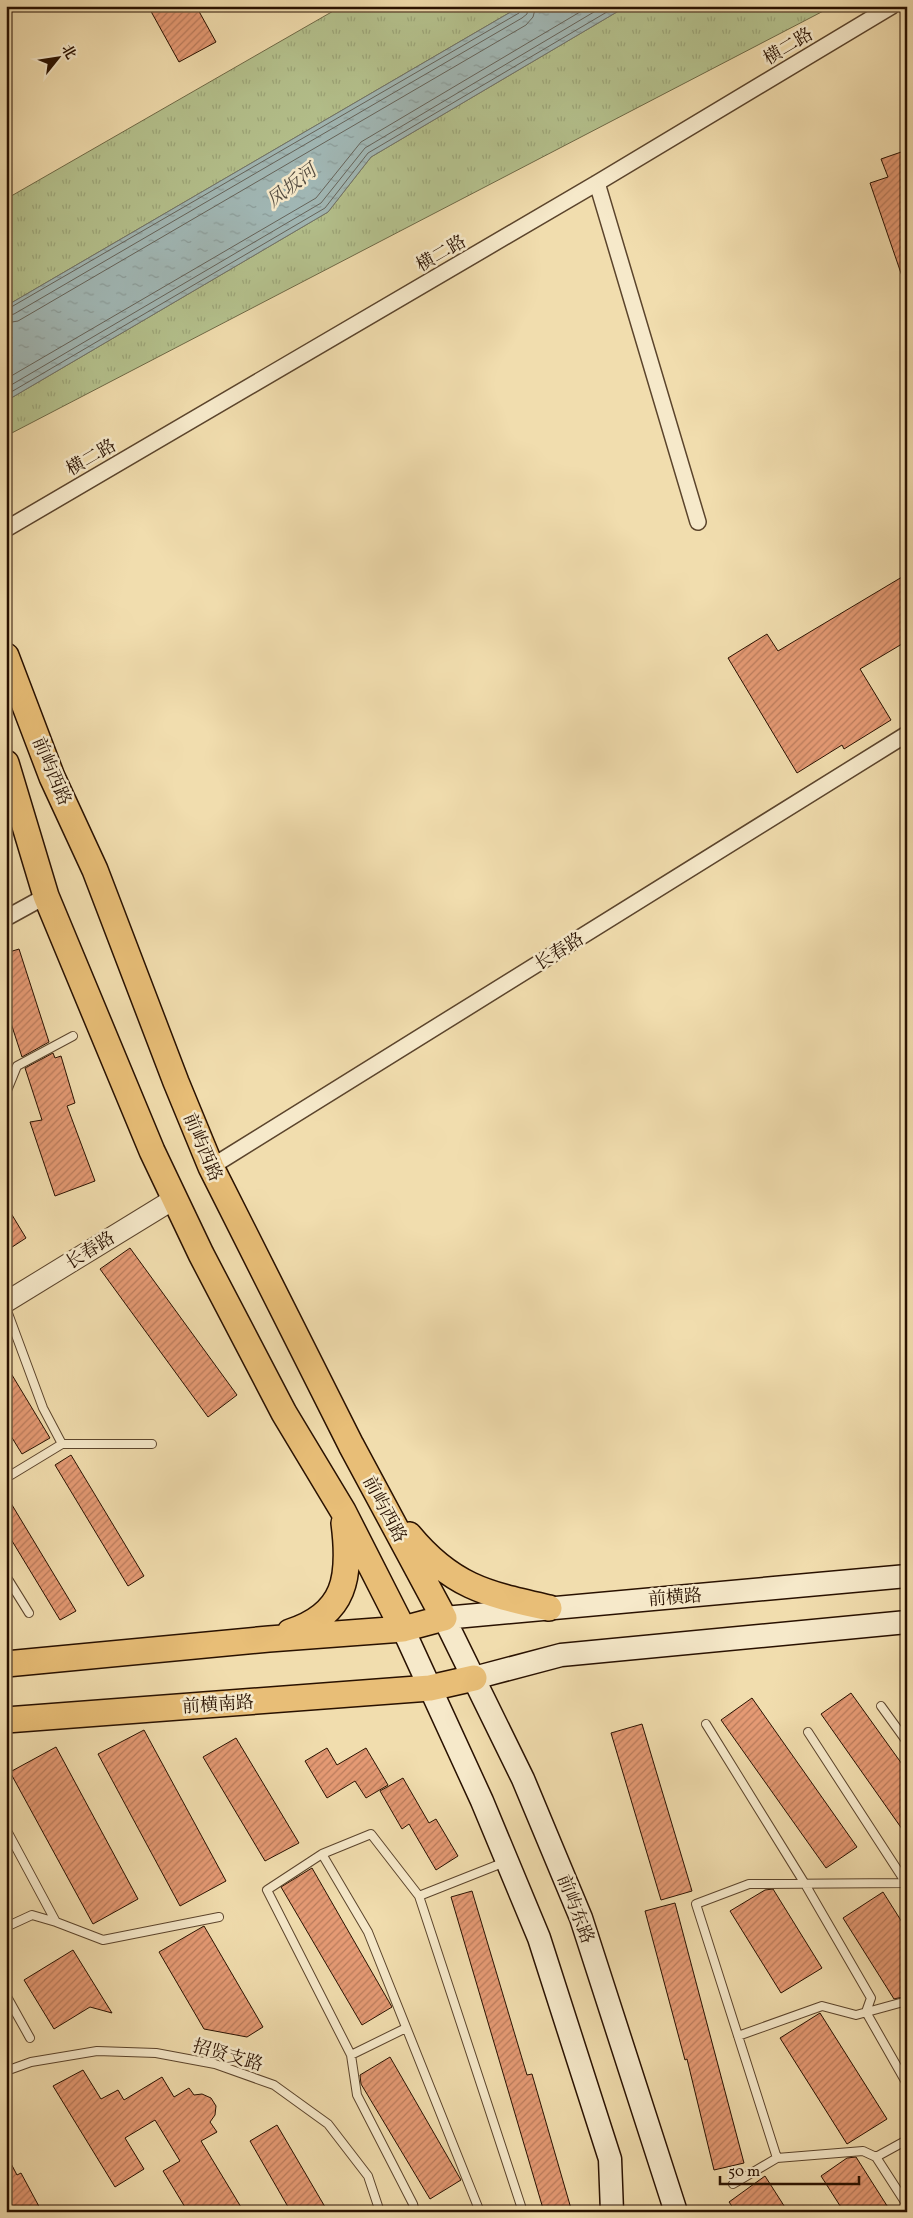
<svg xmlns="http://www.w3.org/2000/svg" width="913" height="2218" font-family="Vollkorn,'Noto Serif SC',serif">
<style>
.grass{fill:url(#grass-tufts);stroke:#6f6a47}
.water{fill:url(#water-ripples);stroke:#71756d}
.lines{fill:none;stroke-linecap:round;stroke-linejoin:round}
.shore{stroke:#65645b;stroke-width:1}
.building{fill:url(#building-hatch);stroke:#291100}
.service-casing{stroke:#5b442c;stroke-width:10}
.minor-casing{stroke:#5b442c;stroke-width:18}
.tertiary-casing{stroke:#5b442c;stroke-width:22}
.secondary-casing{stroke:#291100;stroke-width:25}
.primary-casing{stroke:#291100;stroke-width:28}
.service{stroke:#f6e9ca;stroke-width:8}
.minor{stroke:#f6e9ca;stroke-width:15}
.tertiary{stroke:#f6e9ca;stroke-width:20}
.secondary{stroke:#f6e9ca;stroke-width:22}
.primary{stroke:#e8be77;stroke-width:25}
.labels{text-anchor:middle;stroke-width:5;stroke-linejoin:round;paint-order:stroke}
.street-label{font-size:18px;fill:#291100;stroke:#f6e9ca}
.water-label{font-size:19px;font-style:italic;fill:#534b40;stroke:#f6e9ca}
</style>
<defs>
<pattern id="grass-tufts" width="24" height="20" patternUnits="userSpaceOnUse" patternTransform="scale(1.25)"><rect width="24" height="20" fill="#b5c28e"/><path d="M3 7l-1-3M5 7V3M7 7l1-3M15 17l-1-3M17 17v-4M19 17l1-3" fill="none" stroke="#9ca679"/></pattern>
<pattern id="water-ripples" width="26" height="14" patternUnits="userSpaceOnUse" patternTransform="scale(1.25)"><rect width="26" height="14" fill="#a1b8b6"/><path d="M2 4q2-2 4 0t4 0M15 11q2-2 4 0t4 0" fill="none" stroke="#8b9d9b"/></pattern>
<pattern id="building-hatch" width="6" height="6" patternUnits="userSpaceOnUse" patternTransform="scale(1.25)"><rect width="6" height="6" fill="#e59a74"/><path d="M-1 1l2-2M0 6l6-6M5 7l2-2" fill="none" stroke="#ba7c5d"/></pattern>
</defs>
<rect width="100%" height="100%" fill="#f1ddae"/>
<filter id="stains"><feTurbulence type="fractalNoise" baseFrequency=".004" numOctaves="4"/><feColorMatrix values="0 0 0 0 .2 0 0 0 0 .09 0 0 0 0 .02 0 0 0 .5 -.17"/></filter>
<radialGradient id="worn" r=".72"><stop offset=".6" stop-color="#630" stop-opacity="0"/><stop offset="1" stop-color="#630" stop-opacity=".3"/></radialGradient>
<path class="grass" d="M342,6H521L6,306V199Z
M627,6H833L6,436V401L328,212L371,157Z"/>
<path class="water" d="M521,6H627L371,157L328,212L6,401V306Z"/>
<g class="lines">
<path class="shore" d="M6,310L519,13L522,6
M6,316L14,314L522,18L527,14L528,6
M6,323L18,321L526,25L533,17L536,6
M6,379L316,198L361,142L590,6
M6,388L321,203L365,148L604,6
M6,395L325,208L368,153L617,6"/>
</g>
<path class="building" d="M148,6H196L216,42L179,62Z
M907,150V281L904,282L870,183L888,177L881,159Z
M907,574V641L860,669L891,720L844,749L842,745L797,773L728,658L767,634L778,651Z
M19,949L49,1042L22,1057L6,1008V953Z
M53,1053L55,1058L61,1056L75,1103L67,1106L95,1181L55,1196L30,1122L42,1120L25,1068Z
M6,1205L26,1238L6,1251Z
M130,1248L237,1395L208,1417L100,1269Z
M6,1365L50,1438L22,1454L6,1428Z
M71,1455L144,1576L128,1586L55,1465Z
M6,1495L76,1611L60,1620L6,1531Z
M851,1693L907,1771V1836L821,1714Z
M752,1698L857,1847L826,1868L721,1720Z
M642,1724L692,1891L661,1900L611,1733Z
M144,1730L226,1881L180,1906L98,1754Z
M236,1738L299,1843L265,1861L203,1757Z
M56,1747L138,1899L93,1924L10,1772Z
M327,1748L337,1765L366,1748L388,1785L366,1798L355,1781L327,1798L305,1761Z
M403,1778L429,1823L436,1819L458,1856L436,1870L409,1824L402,1829L380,1791Z
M312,1868L392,2007L362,2025L281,1887Z
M773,1889L822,1968L781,1993L730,1911L765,1890Z
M472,1891L527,2075L532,2074L572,2212H544L451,1897Z
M883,1892L907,1930V1996L894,1999L843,1918Z
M675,1903L744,2163L714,2170L687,2059L685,2060L645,1911Z
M204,1926L263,2027L247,2037L204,2029L159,1952Z
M73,1950L112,2013L90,2007L54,2029L24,1980Z
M820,2013L887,2119L847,2144L780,2038Z
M390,2057L461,2180L430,2199L361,2084L360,2075Z
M83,2070L101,2099L118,2090L124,2100L162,2077L174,2097L189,2088L194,2095L202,2094L211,2098L216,2106L215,2115L210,2122L217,2132L201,2141L244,2212H188L163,2171L180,2161L155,2120L125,2138L144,2169L115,2187L53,2086Z
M277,2125L328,2212H291L250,2141Z
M6,2154L17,2175L21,2173L42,2212H6Z
M856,2157L891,2212H844L821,2176L847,2158Z
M765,2176L788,2212H736L729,2202Z"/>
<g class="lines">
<g class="service-casing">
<path id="service" d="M6,1093L17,1066L73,1036
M6,1308L43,1408L62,1444H152
M6,1478L62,1444
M6,1576L29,1613
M881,1706L907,1742
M706,1724L805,1884L871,1998L866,2012L907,2084
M808,1732L906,1883
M6,1829L56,1922L103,1940L219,1917
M322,1854L267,1890L351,2055L406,2028
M419,1896L505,1862
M6,1927L32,1915L56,1922
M6,1995L30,2038
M738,2036L822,2006L856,2015L907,2001
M351,2055L357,2095L413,2204L415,2212
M6,2071L31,2062L97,2051L156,2053L215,2064L274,2085L328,2124L368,2176L380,2212
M907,2140L876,2157L907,2205
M777,2158L696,1904L749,1884L906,1883
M733,2184L777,2158L863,2151L876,2157
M480,2212L368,1932L322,1854L371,1834L419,1896L523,2212"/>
</g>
<g class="minor-casing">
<path id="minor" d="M597,183L698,522
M6,529L597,183L892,6
M6,918L46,896
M211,1167L907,734"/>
</g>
<g class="tertiary-casing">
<path id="tertiary" d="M6,1302L174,1199"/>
</g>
<g class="secondary-casing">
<path id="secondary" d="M403,1629L482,1801L539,1938L610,2159L612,2212
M474,1678L561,1655L907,1622
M676,2212L581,1918L523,1779L444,1618L907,1576"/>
</g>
<g class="primary-casing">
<path id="primary" d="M6,656L52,777L95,870L176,1082L211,1167L351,1445L444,1618L403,1629L269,1639L6,1664
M6,763L46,896L152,1151L201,1254L284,1413L343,1511L403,1629
M409,1535C452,1587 487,1594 549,1608
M290,1632C346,1614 351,1577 344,1523
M6,1720L430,1688L474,1678"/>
</g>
<use href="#service" class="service"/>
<use href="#minor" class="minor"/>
<use href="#tertiary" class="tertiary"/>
<use href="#secondary" class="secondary"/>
<use href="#primary" class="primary"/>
</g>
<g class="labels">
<g class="street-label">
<text transform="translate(788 46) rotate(-31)" y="6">横二路</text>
<text transform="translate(441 253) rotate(-30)" y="6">横二路</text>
<text transform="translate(91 457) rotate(-30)" y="6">横二路</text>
<text transform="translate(52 771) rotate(67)" y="6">前屿西路</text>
<text transform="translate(559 951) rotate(-32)" y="6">长春路</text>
<text transform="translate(203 1147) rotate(67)" y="6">前屿西路</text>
<text transform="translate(90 1250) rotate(-32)" y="6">长春路</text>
<text transform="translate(385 1509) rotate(62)" y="6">前屿西路</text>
<text transform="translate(675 1597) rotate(-5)" y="6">前横路</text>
<text transform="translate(218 1704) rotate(-4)" y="6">前横南路</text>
<text transform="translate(576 1909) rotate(69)" y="6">前屿东路</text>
<text transform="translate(228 2055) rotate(16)" y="6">招贤支路</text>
</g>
<g class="water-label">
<text transform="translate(291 185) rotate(-38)" y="7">凤坂河</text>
</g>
</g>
<rect width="913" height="2218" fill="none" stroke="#f1ddae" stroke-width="25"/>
<rect x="8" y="8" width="898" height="2203" fill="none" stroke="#291100" stroke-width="2.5"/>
<rect x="12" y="12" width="888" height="2193" fill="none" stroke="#291100"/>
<g transform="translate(58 58) rotate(60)" stroke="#f6e9ca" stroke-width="4" paint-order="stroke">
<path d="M0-4L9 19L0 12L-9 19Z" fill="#291100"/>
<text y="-8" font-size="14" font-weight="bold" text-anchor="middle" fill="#291100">北</text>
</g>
<path d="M720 2176v8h139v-8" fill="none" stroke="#291100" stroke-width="2.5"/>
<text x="728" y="2176" font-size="15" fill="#291100" stroke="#f6e9ca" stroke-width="4" paint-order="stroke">50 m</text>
<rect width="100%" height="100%" filter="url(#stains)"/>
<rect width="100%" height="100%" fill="url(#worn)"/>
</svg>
